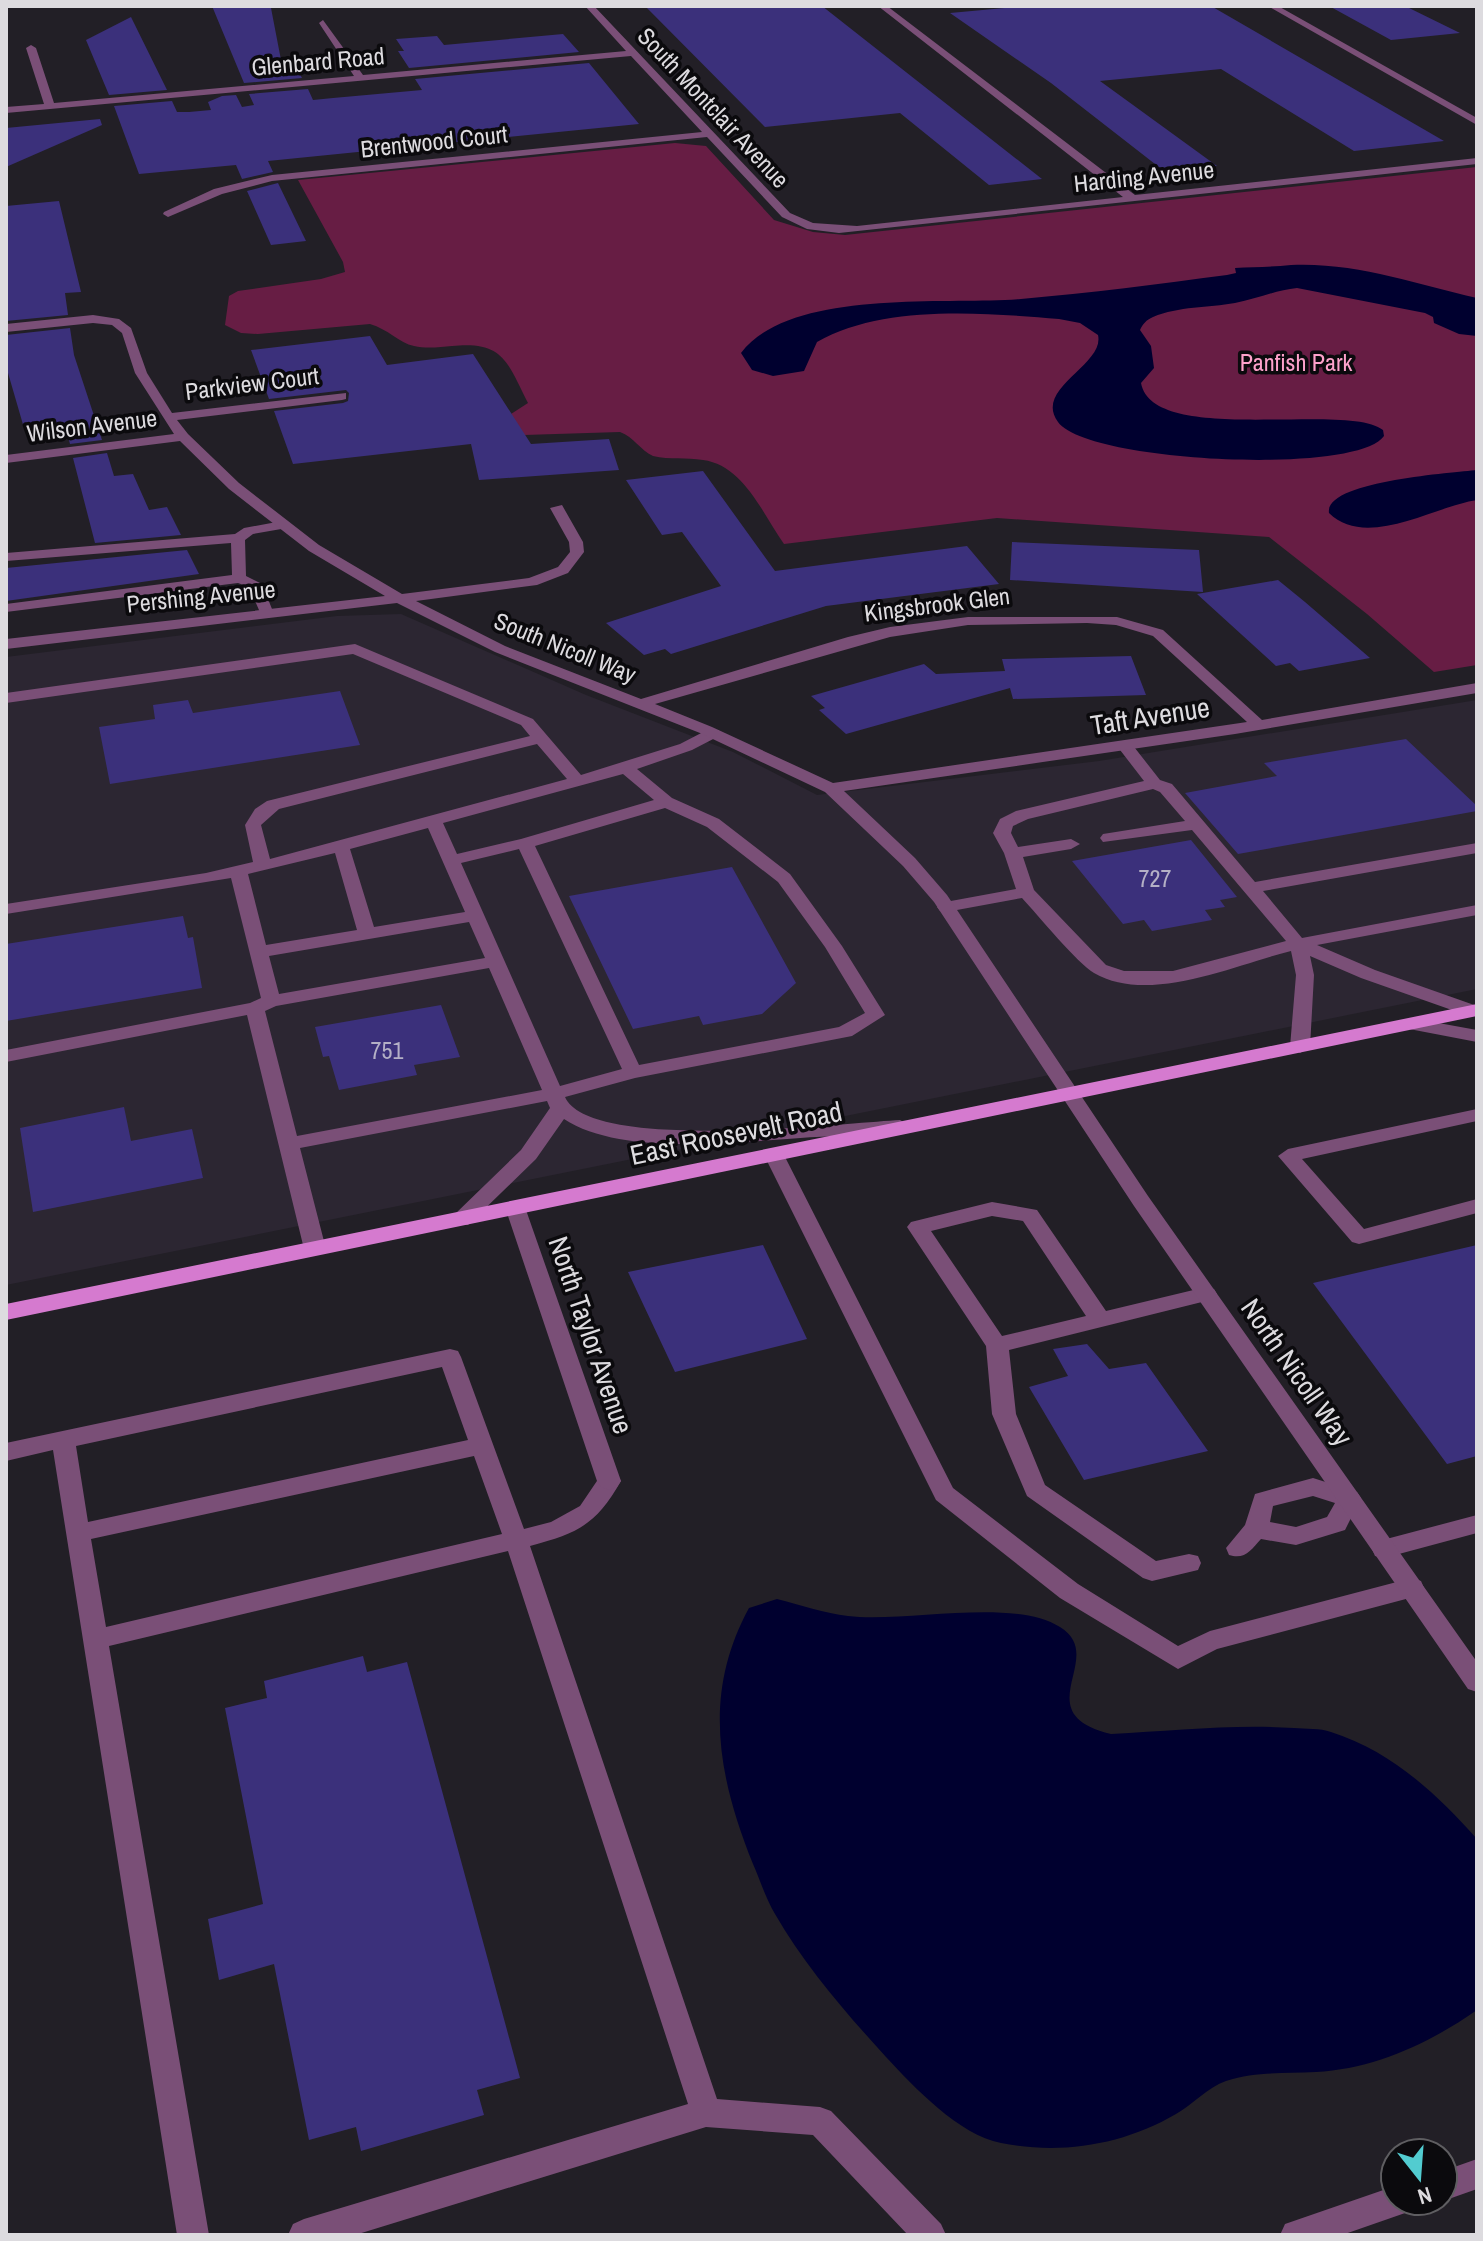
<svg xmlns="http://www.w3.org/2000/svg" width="1483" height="2241" font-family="'Archivo Narrow',sans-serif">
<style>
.built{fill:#2c2632}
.green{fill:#671d44}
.water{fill:#00002f}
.building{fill:#3b307b}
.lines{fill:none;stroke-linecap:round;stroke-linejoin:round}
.service{fill:#7a4f77;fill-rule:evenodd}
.minor{fill:#7a4f77;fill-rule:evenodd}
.primary{fill:#d57acf;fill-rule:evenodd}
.labels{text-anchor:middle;stroke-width:7;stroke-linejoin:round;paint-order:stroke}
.far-street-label{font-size:24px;fill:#dddbdf;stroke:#0b0a0d}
.far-park-label{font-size:24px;fill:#fea1cb;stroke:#0b0a0d}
.number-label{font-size:24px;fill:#b4b0c6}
.street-label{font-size:28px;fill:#dddbdf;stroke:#0b0a0d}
</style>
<rect width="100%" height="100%" fill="#221f26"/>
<path class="built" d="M401,614L586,695L733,752L817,795L1099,761L1477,700V989L6,1285V657L337,616Z"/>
<path class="green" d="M675,143L706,146L774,220L813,232L845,235L1477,167V665L1434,672L1367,614L1269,537L997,518L784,544C763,514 743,465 703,460C686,457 670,460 653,456C640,450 634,437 620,432L496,436L511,414L528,403C507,362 504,341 452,346C440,347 427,349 414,346C399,343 388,329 370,324L258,334L241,333L225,325L229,296L238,291L321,279L345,272L343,262L298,180Z"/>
<path class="water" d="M1291,265C1356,262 1415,284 1477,298V336L1459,334L1434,323L1433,317L1425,313L1297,288C1276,290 1257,299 1235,303C1208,308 1179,306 1153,317C1146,320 1143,324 1140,330L1151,346L1154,368L1141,383C1153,447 1347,401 1383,430L1384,436C1356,476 1086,462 1058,422C1033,388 1105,365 1098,335L1080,323L1059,319C984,313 884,304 817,342L804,371L773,376L752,370L741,353C790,288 947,305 1021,299C1090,293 1159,284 1227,275L1236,273L1235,268C1253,267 1272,267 1291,265Z
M1477,470V500C1435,506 1366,550 1329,513C1324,481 1452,473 1477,470Z
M777,1599C800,1605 825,1613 848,1616C905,1623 1012,1597 1060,1627C1109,1657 1024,1713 1111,1734C1172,1731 1233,1724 1294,1728C1306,1729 1320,1728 1331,1732C1391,1751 1436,1793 1477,1839V2010C1430,2043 1374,2069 1316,2072C1284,2074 1257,2071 1226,2081C1208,2087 1192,2105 1176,2114C1123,2145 1061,2155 1001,2143C959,2135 914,2087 886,2057C846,2013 805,1966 775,1914C766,1899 760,1880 753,1864C718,1777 702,1694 749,1608Z"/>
<path class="building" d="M212,6L271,8L281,60L292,59L302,78L244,83Z
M645,6H822L1042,179L989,185L900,113L765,127Z
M1025,6H1211L1444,141L1354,151L1221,69L1100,81L1217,166L1164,171L1051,83L950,13Z
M1329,6H1405L1460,33L1391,40Z
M131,17L167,90L109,95L86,40Z
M563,34L579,52L409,68L398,51H404L396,39L437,36L444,45Z
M589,63L639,124L268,161L273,172L242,179L236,165L139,174L114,106L172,101L177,112H189L211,110L208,102L222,96L236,95L242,107L254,105L249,94L308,89L313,100L333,98L422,90L415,79Z
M100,119L102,125L6,167V128Z
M278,183L306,241L271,245L247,191Z
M59,201L81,292L65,293L68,315L6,321V206Z
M70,328L74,355L102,440L70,444L64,423L24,428L6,366V335Z
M370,336L387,365L473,354L531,444L609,439L619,470L479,480L471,444L293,464L274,411L343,403L348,401L349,393L346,390L269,399L251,350Z
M107,453L114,476L133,474L149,510L167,507L181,535L95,543L73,458Z
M703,471L775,571L967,546L999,584L826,606L671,654L665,649L644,655L606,623L721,586L682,532L662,535L626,480Z
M1012,542L1199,550L1203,592L1010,580Z
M187,550L199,574L6,601V568Z
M1278,580L1305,602L1370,658L1299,671L1290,663L1276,666L1197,594Z
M1131,656L1146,695L1013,699L1010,688L846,734L819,710L825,708L811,696L924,664L936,674L1005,671L1002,659Z
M340,691L360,745L110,784L99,727L155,719L153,705L188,700L193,713Z
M1406,739L1477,806V811L1238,854L1185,793L1277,776L1264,763Z
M1191,840L1237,897L1220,900L1225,907L1205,910L1212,920L1152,931L1144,920L1123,924L1072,861Z
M732,867L796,983L762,1014L703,1025L699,1016L633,1029L569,896Z
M183,916L188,938L193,937L202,988L6,1021V944Z
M441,1005L460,1057L414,1065L417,1075L339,1090L329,1056L323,1057L315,1027Z
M124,1107L131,1141L192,1129L203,1178L33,1212L20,1128Z
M763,1245L807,1339L675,1372L628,1272Z
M1477,1245V1456L1447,1464L1313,1283Z
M1087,1344L1109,1369L1146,1363L1208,1451L1084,1480L1029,1387L1068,1376L1053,1349Z
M363,1656L367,1672L407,1662L520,2078L477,2090L484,2115L361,2151L356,2127L309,2140L274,1964L219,1980L208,1919L263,1904L225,1708L267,1698L264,1681Z"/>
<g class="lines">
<path class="service" d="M282,521L287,522V528L253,534L245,540L246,576L262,584L274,614L272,617H262L249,587L238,583L6,612V604L232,575L231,543L6,561V553L235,534L244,528Z
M355,644L533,719L581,775L680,744L707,730H719V736L692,750L637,769L672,798L719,819L790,874L842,946L885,1015L852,1036L635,1078L565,1097C590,1153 843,1123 900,1120L910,1126L907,1130C879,1138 845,1135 816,1137C746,1141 623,1158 564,1119L536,1159L468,1225H454L450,1220L454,1215L521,1150L550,1108L547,1101L300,1148L326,1249L323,1254H307L304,1249L247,1015L6,1062V1050L250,1003L261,998L231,878L6,914V904L206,873L253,862L245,825L255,809L267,801L530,736L521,725L353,654L6,703V693ZM537,744L567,779L270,859L261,825L279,809ZM623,774L654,800L521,839L457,854L443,823ZM665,808L707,827L778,882L825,947L865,1013L839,1027L639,1065L535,846ZM428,828L465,912L374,927L350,849ZM519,849L622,1069L560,1086L461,863ZM335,853L357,930L266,945L248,874ZM469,922L485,958L279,994L269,956ZM489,968L542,1090L297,1136L265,1011L276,1006Z
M1125,741L1131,743L1160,780L1172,784L1255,882L1477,843V853L1263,891L1302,938L1477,905V915L1317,945L1375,970L1477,1006V1016L1466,1015L1361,978L1310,956L1314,975L1310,1047L1300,1053L1290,1047L1296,975L1291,951C1234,965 1149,1005 1094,973C1078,964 1037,914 1022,898L946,912L940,911L937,907L940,903L1016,889L1004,853L993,833L1000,819L1016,811L1144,781L1117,746ZM1153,789L1160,792L1185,821L1103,834L1100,838L1103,842L1192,830L1286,941L1173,971H1124L1106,965L1034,890L1023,857L1071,849L1080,844L1071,839L1018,847L1011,833L1013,826L1028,819Z
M1411,1018L1477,1030V1042L1404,1028L1401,1024Z
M1477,1109V1121L1302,1159L1364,1229L1477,1199V1213L1359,1244L1352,1242L1278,1156L1288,1149Z
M774,1148L784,1155L953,1488L1078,1584L1178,1646L1210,1631L1412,1578L1421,1581L1424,1588L1421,1595L1217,1649L1178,1669L1060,1598L936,1500L764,1155Z
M992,1202L1037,1210L1106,1311L1206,1287L1214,1289L1217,1294L1214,1299L1206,1301L1009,1350L1016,1414L1045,1485L1156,1561L1189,1554L1198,1556L1201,1563L1198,1570L1152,1581L1143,1578L1027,1496L992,1414L986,1346L907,1227L911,1222ZM992,1216L1023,1221L1086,1316L1002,1336L931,1231Z
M450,1349L458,1351L461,1357L524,1529L551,1522L580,1506L601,1475L609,1472L617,1475L621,1481C596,1525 578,1533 530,1546L717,2099L820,2107L831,2111L941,2224L946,2235H908L813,2135L706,2127L355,2235H288L293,2224L304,2219L688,2104L508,1551L109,1646L209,2235H177L53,1450L6,1461V1443ZM442,1367L468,1440L88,1522L76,1446ZM474,1456L502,1534L106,1627L91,1539Z
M1313,1478L1357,1492L1361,1498L1345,1530L1296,1545L1261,1539C1251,1550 1245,1560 1229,1555L1226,1548L1245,1525L1255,1494ZM1313,1496L1335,1503L1327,1517L1296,1527L1270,1522L1273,1506Z
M1477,1515V1533L1384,1558L1375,1556L1372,1549L1375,1542Z
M1477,2159V2189L1443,2201V2171Z
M1395,2186V2201H1413L1408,2212L1342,2235H1280L1285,2224Z"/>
<path class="minor" d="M585,6H594L790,213L813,223L857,226L1123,197L878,6H887L1135,195L1477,158V164L839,233L807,229L782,217L707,137L272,181L222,194L168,217L163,214L164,212L214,189L272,175L702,132L631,56L6,113V107L44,104L26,48L31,45L36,48L54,103L354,76L319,23L323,20L363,75L626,51Z
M1268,6H1278L1477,118V125Z
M93,315L119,319L131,328L147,373L172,413L346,393V399L342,400L177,420L188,434L239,483L319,545L402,594L529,578L558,567L570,552L569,542L550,508L562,505L583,542L584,552L568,573L537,585L416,601L505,646L641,699L848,637L890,627L968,617H1117L1163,630L1262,720L1477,683V693L1235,734L844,791L915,858L947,895L1148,1196L1477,1662V1692L1468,1689L1134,1206L934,902L903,866L825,792L700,733L495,652L397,603L6,649V639L385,596L309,551L229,489L180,441L6,463V455L174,434L135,373L122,333L112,325L93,323L6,332V324ZM1087,623L1116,625L1153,636L1247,722L833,783L712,727L655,704L890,637L968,625Z
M516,1203L526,1210L621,1481L617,1487L609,1490L601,1487L597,1481L506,1210Z"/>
<path class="primary" d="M1477,1004V1016L6,1320V1304Z"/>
</g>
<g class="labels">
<g class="far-street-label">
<text transform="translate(318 62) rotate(-5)" y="8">Glenbard Road</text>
<text transform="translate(713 108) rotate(47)" y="8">South Montclair Avenue</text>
<text transform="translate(434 142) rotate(-6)" y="8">Brentwood Court</text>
<text transform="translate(1144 177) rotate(-6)" y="8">Harding Avenue</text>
<text transform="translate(252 384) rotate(-7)" y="8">Parkview Court</text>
<text transform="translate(92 426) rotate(-7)" y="8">Wilson Avenue</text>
<text transform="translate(201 597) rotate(-6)" y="8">Pershing Avenue</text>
<text transform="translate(937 605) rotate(-7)" y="8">Kingsbrook Glen</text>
<text transform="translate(565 648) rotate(22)" y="8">South Nicoll Way</text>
</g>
<g class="far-park-label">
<text x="1296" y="371">Panfish Park</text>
</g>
<g class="number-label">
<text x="1155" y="887">727</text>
<text x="387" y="1059">751</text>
</g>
<g class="street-label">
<text transform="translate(1150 716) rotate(-9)" y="10">Taft Avenue</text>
<text transform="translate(736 1133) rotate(-12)" y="10">East Roosevelt Road</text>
<text transform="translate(591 1335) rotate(71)" y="10">North Taylor Avenue</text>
<text transform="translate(1297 1372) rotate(55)" y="10">North Nicoll Way</text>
</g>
</g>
<rect width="1483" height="2241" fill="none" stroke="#dddbdf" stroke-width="16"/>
<g transform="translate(1419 2177) rotate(163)"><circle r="38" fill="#0b0a0d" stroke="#5f5e61" stroke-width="2"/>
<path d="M0-6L14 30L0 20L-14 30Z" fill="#52ccd0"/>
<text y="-12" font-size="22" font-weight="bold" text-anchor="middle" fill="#dddbdf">N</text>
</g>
</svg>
